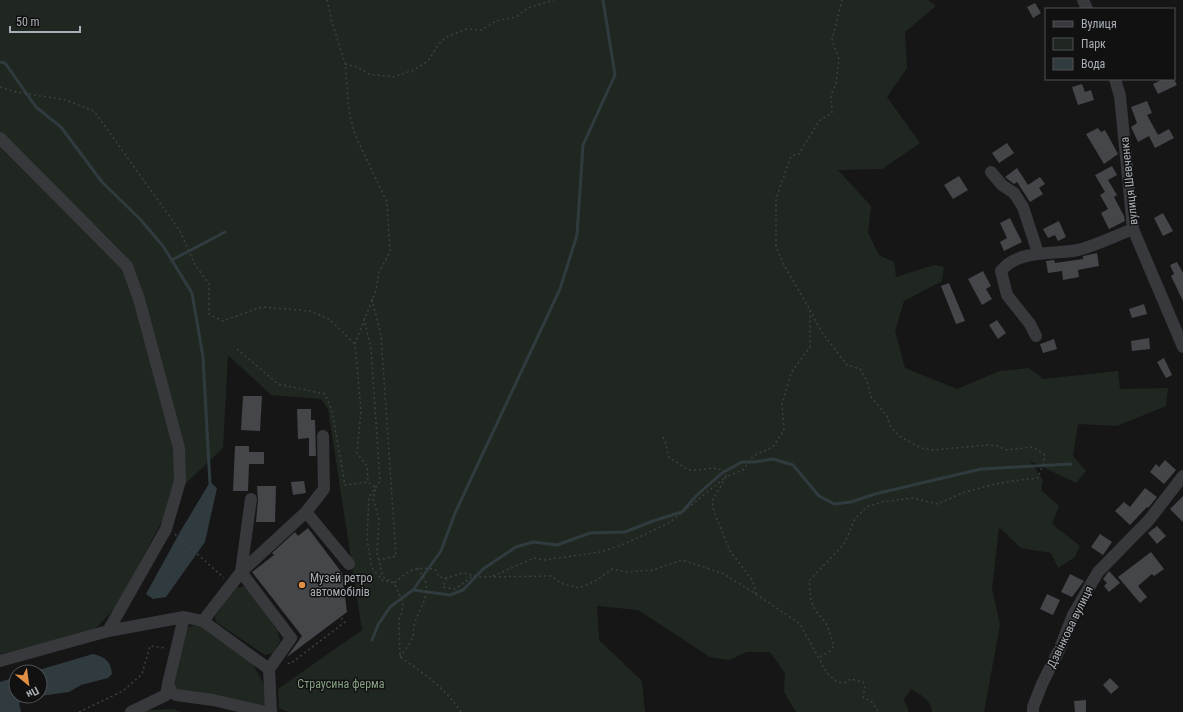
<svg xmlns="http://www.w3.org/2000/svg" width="1183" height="712" font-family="'Roboto Condensed',sans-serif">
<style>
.green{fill:#202720}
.water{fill:#303b3f}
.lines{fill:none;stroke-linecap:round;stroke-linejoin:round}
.stream{stroke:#303b3f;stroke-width:3}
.building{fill:#45464a}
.path{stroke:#3d4043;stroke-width:1.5;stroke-dasharray:2 3;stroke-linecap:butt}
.minor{stroke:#37393c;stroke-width:12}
.poi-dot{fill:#e18f44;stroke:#111112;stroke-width:1.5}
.labels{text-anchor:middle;stroke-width:3;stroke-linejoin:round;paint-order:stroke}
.street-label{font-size:12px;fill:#a9afb6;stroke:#111112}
.poi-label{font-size:12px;fill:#a9afb6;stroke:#111112;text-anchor:start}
.park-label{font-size:12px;fill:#859f82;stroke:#111112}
</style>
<rect width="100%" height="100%" fill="#161617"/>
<path class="green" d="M0,0H928L936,6L905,32L907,68L887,97L920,143L882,169L838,170L871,206L868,233L879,255L894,262L896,277L934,265L944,267L942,281L904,301L895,331L905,368L957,389L1000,371L1029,368L1043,379L1118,371L1120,389L1168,388L1166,406L1117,426L1078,424L1073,456L1086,471L1076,483L1030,461L1043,480L1041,490L1059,506L1052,524L1080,546L1075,557L1058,568L1051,553L1021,548L999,527L992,589L1000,625L984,712H932C932,701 920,694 911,689L904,699L909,712H796L784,692L785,673L770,652H747L729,660L710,657L638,610L597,606L599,640L642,681L645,712H288L279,708L278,689L362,630L328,409L321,399L271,395L228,355L223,448L179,490L115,608L93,631L0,654Z
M246,586L278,632L280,641L273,653L265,655L216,622L215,617L235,588Z
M196,625L202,626L253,664L265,687L266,708L176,691L173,688L185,628Z
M173,709L181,712H142L147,710Z"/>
<path class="water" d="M210,482L217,488L205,542L166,597L153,599L146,594L180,532Z
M93,654C105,657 111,661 112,674L108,678L81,685L69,692L40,696V672H32Z
M16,677V696H39L23,701L19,703L21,712H0V682Z"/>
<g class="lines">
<path class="stream" d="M0,62L5,63L36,107L61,127L102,182L140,219L163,246L192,293L203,357L210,484
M172,260L225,232
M413,590L450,595L463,590L483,569L516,547L533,542L557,545L590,533L625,532L653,521L682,512L696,496L722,473L742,462H754L773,459L793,465L819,496L834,504L851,502L875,494L981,469L1071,464
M372,640L378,625L390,607L413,590L441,551L455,513L560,289L577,235L583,145L615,75L603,0"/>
</g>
<path class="building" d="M1035,3L1041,13L1033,18L1027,7Z
M1163,79H1174L1177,85L1158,94L1153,84Z
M1082,84L1085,92L1091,90L1094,100L1078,105L1072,87Z
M1147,101L1152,113L1147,115L1158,135L1169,129L1174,138L1155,148L1149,136L1138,142L1131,127L1137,123L1131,107Z
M1098,128L1101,132L1105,130L1118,154L1104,164L1086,134Z
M1007,143L1014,153L999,163L992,153Z
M1112,166L1117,175L1108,180L1117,195L1114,197L1124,216L1125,221L1109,229L1101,213L1108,209L1100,195L1105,192L1095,175Z
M1017,168L1028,185L1040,177L1045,184L1039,188L1043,194L1030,202L1017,182L1014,184L1005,177Z
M959,176L968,190L953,199L944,185Z
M1163,213L1173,231L1163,236L1154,218Z
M1010,218L1022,242L1004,251L1000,242L1007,238L1000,223Z
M1059,221L1066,237L1058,241L1055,235L1048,238L1043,229Z
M1097,253L1099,266L1078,270L1079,277L1063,280L1062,271L1048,273L1046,261L1054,260L1055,263L1083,259V256Z
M1177,262L1183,273V301L1171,276L1174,274L1170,265Z
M983,271L991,286L986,289L992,299L982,305L968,279Z
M949,283L965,321L956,324L941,286Z
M1144,304L1147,314L1132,318L1129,309Z
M997,320L1006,333L998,339L989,325Z
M1149,338L1150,349L1132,351L1131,341Z
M1054,339L1057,349L1043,353L1040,344Z
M1164,358L1172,375L1166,378L1157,362Z
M243,396H262L260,431L241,430Z
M297,409H311V420H315L316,456H309V438L298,439Z
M235,446H249V452H264V464H249L248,491H233Z
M1165,460L1176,470L1164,484L1150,472L1156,464L1159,467Z
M304,481L306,493L293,495L291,482Z
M257,486H276L275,522H256L258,500Z
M1145,488L1157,497L1148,508L1147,507L1130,525L1115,511L1124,502L1130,507Z
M1183,496V522L1170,509Z
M1157,526L1166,536L1157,544L1148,533Z
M308,528L342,573L347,612L287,657L302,636L252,572L274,555L272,553L295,532L298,536Z
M1100,534L1112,542L1103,555L1091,547Z
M1151,552L1164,569L1154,576L1152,574L1138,586L1147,597L1140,603L1118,577Z
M1109,571L1120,583L1109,592L1104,586L1107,583L1103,579Z
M1070,574L1084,581L1072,597L1061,592Z
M1047,594L1060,600L1053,615L1040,609Z
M1110,678L1119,687L1111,694L1103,685Z
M1086,700V712H1075L1074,701Z"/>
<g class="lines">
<path class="path" d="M327,0L332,22L345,63L349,111L355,135L387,202L390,252L379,272L376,290L355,344L361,411L357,453L367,466L368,482L376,488L373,499L379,519L377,553L383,577L394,583
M345,64L357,67L369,74L393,77L414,70L428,61L438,45L446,37L467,29L482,30L496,21L516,17L528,8L554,0
M0,87L16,92L66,100L94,111L180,231L195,265L209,284V314L223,321L262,307L310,311L329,319L355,344
M372,299L381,335L396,556L379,560
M810,310L821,331L847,365L860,369L867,381L871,397L887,416L890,426L899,436L921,448L932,450L988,445L997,446L1007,450L1032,447L1044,454V461L1038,478L1012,481L991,485L962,493L938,504L912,498L882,502L866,507L855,519L844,544L809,581L811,601L815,610L826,623L834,645L830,651L818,658
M364,318L371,349L380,481L369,497L367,539L372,568L383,581L392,582
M237,349L278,384L325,394L332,411L345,485L368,482
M175,534L224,578
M493,576L534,558L544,560L601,552L624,544L669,523L726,477V473C715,464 704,471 691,470C683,469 677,461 669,458L665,441L662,435
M446,578L443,587L455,589L473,576
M756,594L753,581L730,551L714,512L712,501L726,477L743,470L753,456L773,447L784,430L782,404L791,373L810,347V310L784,265L776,247V199L791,156L799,154L819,121L832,113L831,95L836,84L839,59L832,40L842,0
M400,657C404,651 411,643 413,636C414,633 413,629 414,626C420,603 437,591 417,568
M288,663L290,664L345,622L340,617
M79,712L123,691L142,674L150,646L165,648
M461,712C443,686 426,675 400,657L399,620L402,612L403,602L394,583C411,569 413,567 435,569L439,577L446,578L463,573L481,577L551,576L563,584L579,588L597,580L612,569L626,572L653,570L682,560L722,573L756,594L800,624L827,673L837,682L844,683L851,679L863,682L865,688L863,697L873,703L878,712"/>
<path class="minor" d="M1083,0L1087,9
M1115,79L1120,96L1133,229L1183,347
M0,138L127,266L139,299L179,448L180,481L166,529L108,631
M991,172L1002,185L1014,193L1023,207L1038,253
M1036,336L1030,324L1007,295L1001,271C1018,249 1053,255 1078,250C1097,245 1115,236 1133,229
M306,512L349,564
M184,617L168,684L172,693L176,695L213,700L265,712
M203,621L241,572L251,499
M0,661L108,631L184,617L203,621L269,669L271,712
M269,669L291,638L241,572L306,512L324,489L323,436
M131,712L166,695L168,684
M1033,712V707L1042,684L1060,648L1073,615L1098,572L1149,520L1183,476"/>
</g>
<circle class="poi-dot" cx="302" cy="585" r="4"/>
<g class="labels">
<g class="street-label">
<text transform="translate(1129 181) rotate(-96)" y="4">вулиця Шевченка</text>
<text transform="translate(1070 627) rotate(-64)" y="4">Дзвінкова вулиця</text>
</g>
<g class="poi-label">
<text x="310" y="582">Музей ретро<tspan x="310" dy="14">автомобілів</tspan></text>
</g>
<g class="park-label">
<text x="341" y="688">Страусина ферма</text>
</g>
</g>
<rect x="1045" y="8" width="130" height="72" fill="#111112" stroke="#4e5054"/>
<rect x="1053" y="21" width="20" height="6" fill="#37393c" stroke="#4e5054"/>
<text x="1081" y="28" font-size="12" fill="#a9afb6">Вулиця</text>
<rect x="1053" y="38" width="20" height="12" fill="#202720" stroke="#4e5054"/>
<text x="1081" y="48" font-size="12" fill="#a9afb6">Парк</text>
<rect x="1053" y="58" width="20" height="12" fill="#303b3f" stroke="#4e5054"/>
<text x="1081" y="68" font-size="12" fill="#a9afb6">Вода</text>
<g transform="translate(28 684) rotate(151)"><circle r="19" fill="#111112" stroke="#4e5054"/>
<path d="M0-3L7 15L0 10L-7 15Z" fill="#e18f44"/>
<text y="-6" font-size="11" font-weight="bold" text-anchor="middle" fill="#a9afb6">Пн</text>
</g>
<path d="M10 26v6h70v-6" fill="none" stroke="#a9afb6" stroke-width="2"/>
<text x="16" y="26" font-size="12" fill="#a9afb6" stroke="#111112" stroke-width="3" paint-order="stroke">50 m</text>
</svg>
